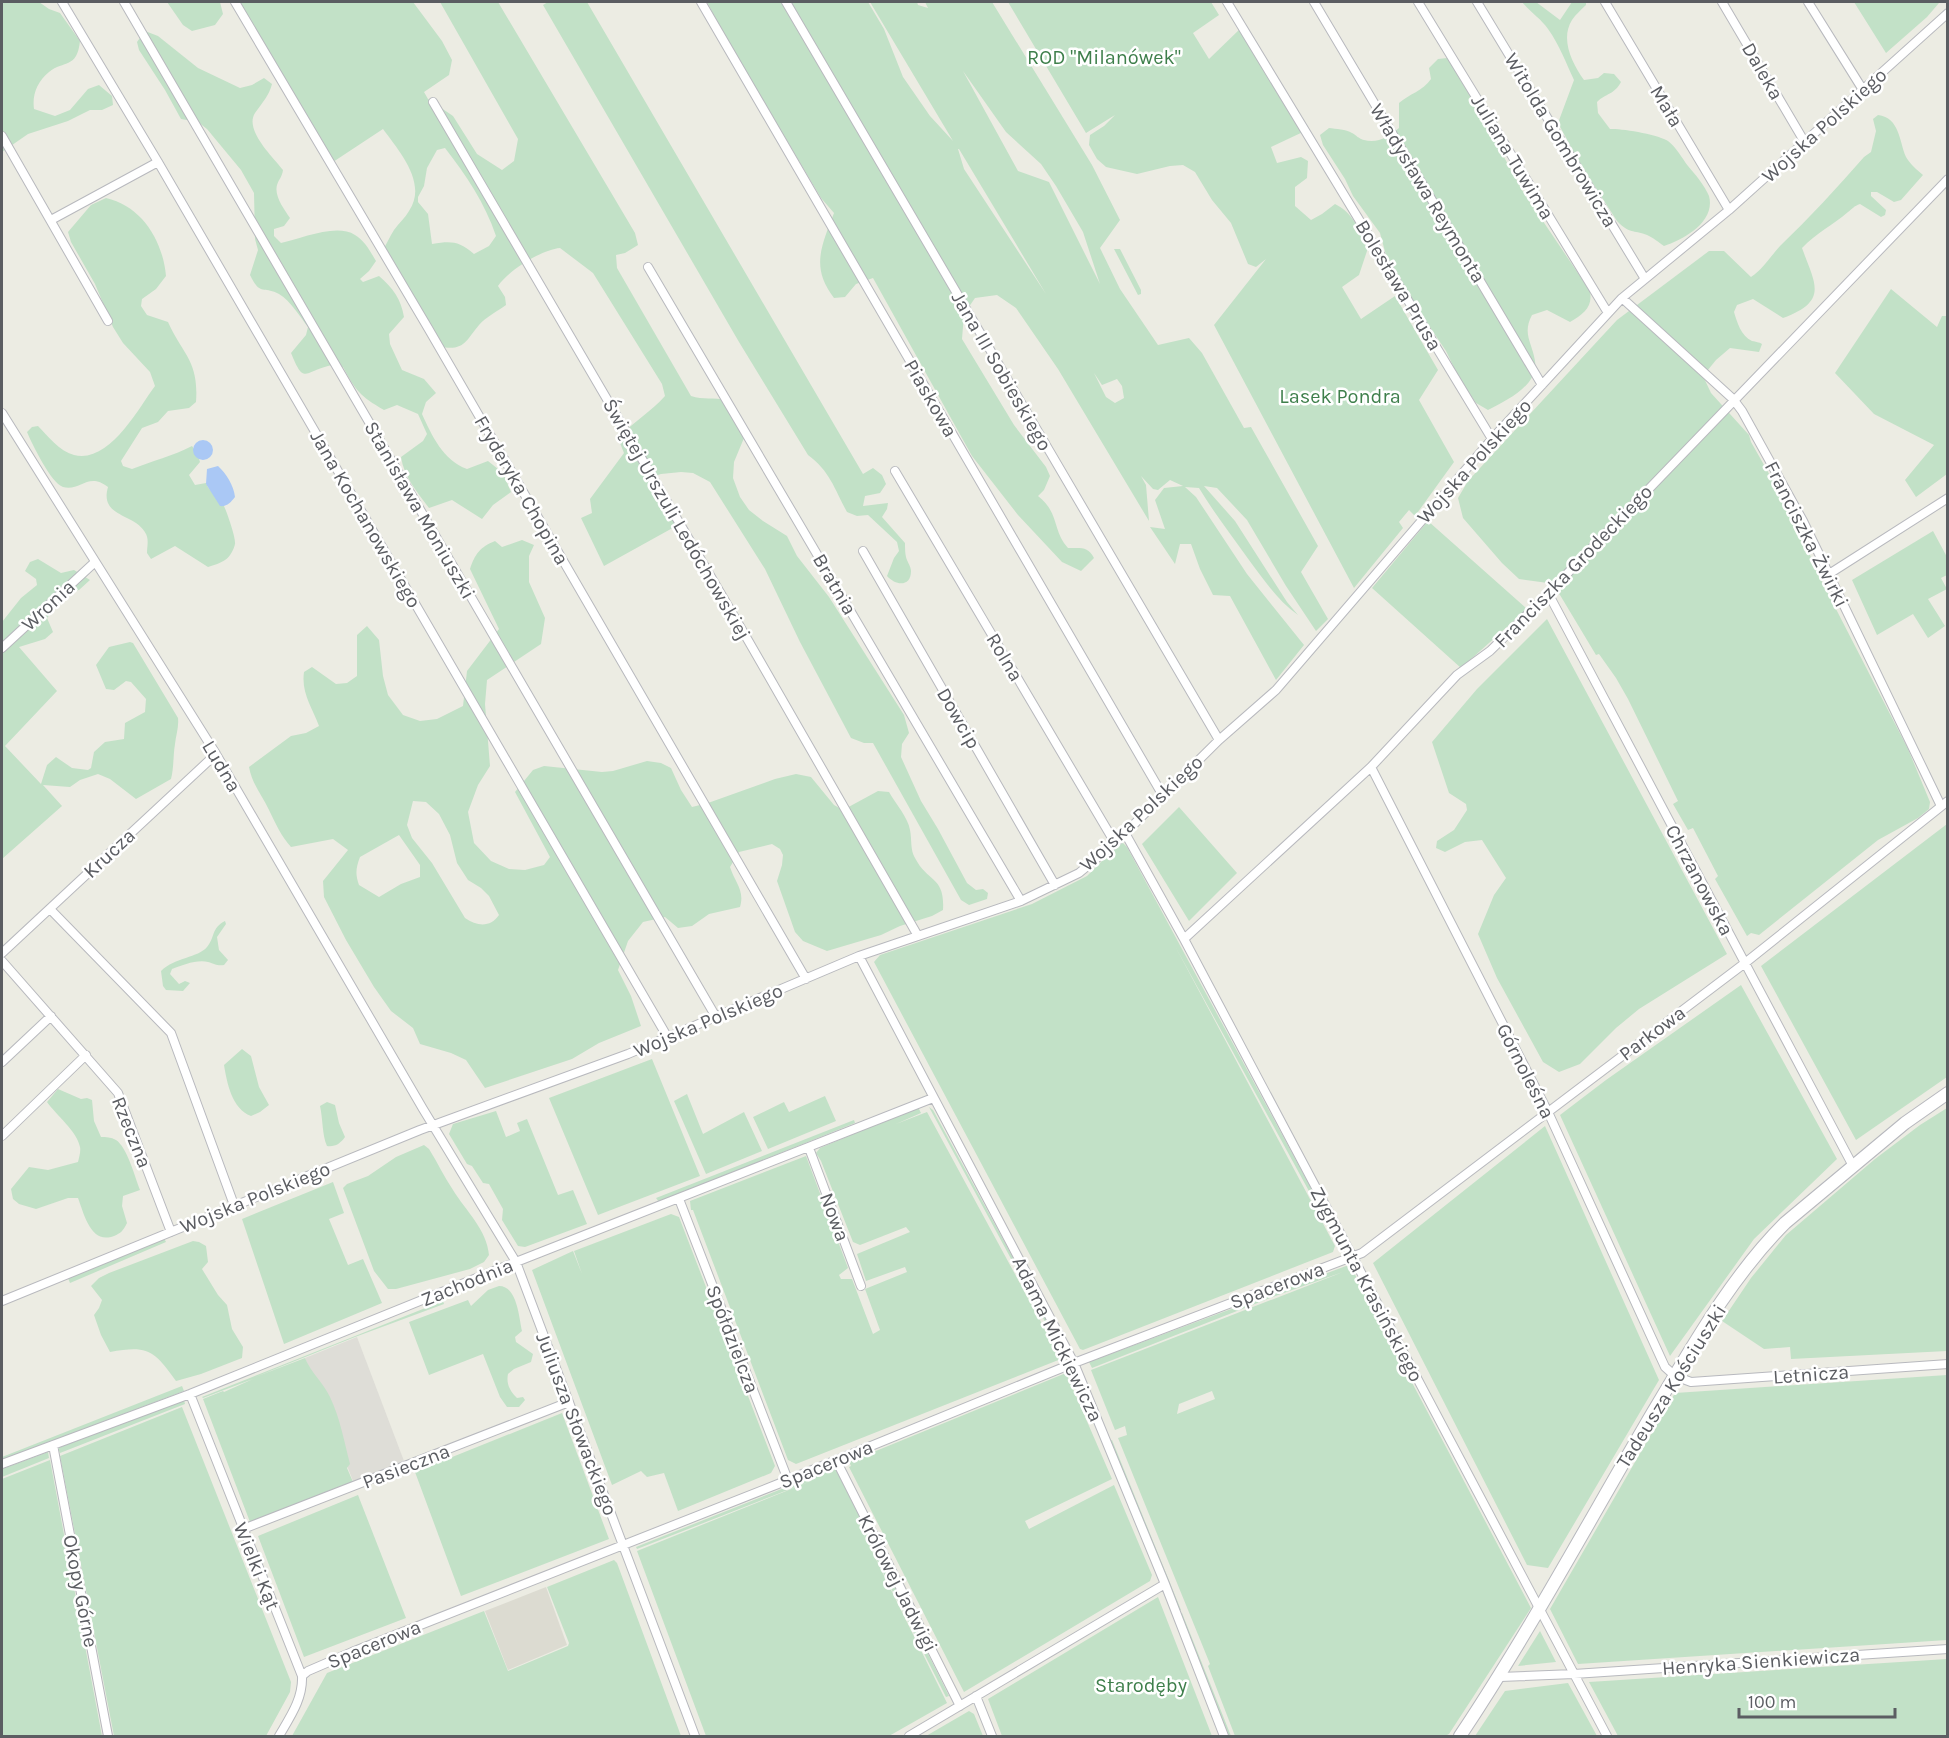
<svg xmlns="http://www.w3.org/2000/svg" width="1949" height="1738" font-family="Karla,sans-serif">
<style>
.industrial{fill:#deddd7}
.education{fill:#dcdbd1}
.green{fill:#c2e1c7;fill-rule:evenodd}
.water{fill:#aac8f5}
.lines{fill:none;stroke-linecap:round;stroke-linejoin:round}
.street-casing{stroke:#b8b9be;stroke-width:10}
.secondary-casing{stroke:#b7b8be;stroke-width:14}
.street{stroke:#fff;stroke-width:8}
.secondary{stroke:#fff;stroke-width:12}
.labels{text-anchor:middle;stroke-width:5;stroke-linejoin:round;paint-order:stroke}
.park-label{font-size:20px;fill:#3e7f4b;stroke:#fff}
.street-label{font-size:20px;fill:#5b5d62;stroke:#fff}
</style>
<rect width="100%" height="100%" fill="#ecece3"/>
<path class="industrial" d="M357,1337L404,1461L353,1481L305,1358Z"/>
<path class="education" d="M546,1587L567,1645L508,1670L485,1611Z"/>
<path class="green" d="M2,2H39L49,9L60,13L80,41C77,69 64,60 49,72C37,82 32,95 34,109L55,116L70,110L88,89L99,85L112,96L113,105L102,110H90L68,121L28,134L2,152Z
M167,2H220L223,14L215,25L192,31L183,25Z
M240,2H413L442,41L452,60L449,75L424,92L428,99L453,116L477,154L502,170L514,161L518,139L440,2H498L635,233L638,245L625,253L616,255L617,268L691,396C703,400 714,397 726,400L744,438L734,462L733,478L740,497L749,510L763,521L787,536L797,556L829,597L904,715L909,733L902,744L901,757L921,801L938,829L967,883L976,890L983,889L988,893L987,899L969,905L961,900L873,743H864L851,738L800,642L765,569L710,482L693,473L681,472L661,474L649,478L678,525L604,566L581,518L592,513L590,499L624,453L618,438C633,422 651,412 665,396L662,384L593,273L560,248C541,250 509,270 498,286L505,297L506,305C498,311 486,317 479,325C466,340 465,351 441,347L383,250C387,243 390,236 394,230C399,223 405,218 409,211C428,183 399,151 383,129L333,162ZM445,148C466,175 485,203 496,236L489,246L474,254C458,241 452,241 432,244L428,214L418,202V197L424,186L427,168L437,150Z
M548,2H587L863,474L873,468L882,475L886,484L880,493L865,496L863,506L888,503L887,509L882,517L905,543C905,548 905,553 906,557C907,562 911,566 911,571C911,587 896,586 887,576L894,558L899,551L897,542L868,515L857,516L847,512C835,490 830,471 808,455L739,342L543,5Z
M707,2H868L884,29L903,77L930,116L953,141L870,2H917L918,5L928,8L925,2H992L1092,165L1120,220L1100,248L1120,289L1158,345L1189,338L1202,353L1244,428L1251,427L1318,546L1301,572L1328,619L1316,631L1286,586L1247,520L1217,488L1204,486L1235,521L1287,602L1298,615C1278,601 1264,580 1249,560C1232,536 1214,513 1199,488L1185,487L1196,497L1247,574L1304,645L1276,680L1230,596L1213,595L1200,569L1191,544H1180L1175,564L1150,527L1165,529L1155,500L1164,488L1183,486L1170,480L1158,490L1153,489L1141,476L1146,485L1149,521L1058,369L1016,308L997,295L975,298L964,314L962,339L1014,425L1046,467L1050,476L1044,490L1038,496C1060,513 1052,531 1068,548C1081,548 1088,546 1094,558L1081,571L1062,562L1018,515L972,456L873,278L856,284L845,297L834,298C810,267 822,245 834,213L821,198L722,31ZM963,71L1006,132L1041,164L1056,186L1083,232L1100,284L1049,182L1018,171ZM958,149H959L1046,294L964,169ZM1094,373L1102,385L1117,379L1122,386L1124,398L1115,403L1106,397Z
M1008,2H1211L1219,15L1193,33L1209,59L1242,27L1305,131L1271,147L1277,163L1301,157L1308,161L1307,178L1295,187V206L1311,220L1322,214L1335,204C1352,212 1361,231 1368,248L1359,275L1342,287L1361,319L1395,296L1438,370L1419,400L1454,462L1415,516L1409,510L1399,522L1403,528L1354,588L1214,325L1266,259L1256,267L1248,264L1231,223L1212,200L1195,172L1183,165L1170,166L1137,174L1106,167L1097,159L1089,145L1090,135L1104,126L1115,115L1086,133Z
M1522,2H1536L1560,20L1572,2H1586V5C1581,10 1576,14 1572,20C1560,39 1572,63 1584,80L1598,78L1604,73L1614,74L1621,82C1614,95 1606,93 1597,102L1598,113L1610,129C1621,128 1660,135 1668,141C1676,147 1682,158 1688,166C1695,174 1705,186 1709,196C1716,222 1683,240 1664,246C1658,242 1654,238 1647,235C1632,229 1631,235 1617,221L1579,162L1558,123L1574,80C1566,63 1559,44 1548,29C1541,19 1530,12 1522,2Z
M1854,2H1938L1939,3L1927,17L1886,53Z
M145,31L158,36L198,68L240,88L252,85L264,78L272,84C269,96 262,103 255,113C244,130 273,157 283,170C282,177 279,179 277,185C274,196 284,209 290,218L284,226L274,229V236L281,243C301,239 336,223 355,235C365,241 370,251 376,261L369,271L360,279L363,282L379,276C393,288 401,299 404,317L389,334L390,344L402,370L424,379L436,393L426,402L422,414C432,436 443,460 467,469L488,461L503,473L511,492L493,505L482,519L452,500L429,508C417,492 404,477 401,457L423,441L427,434L418,414L397,405L384,410C360,396 356,391 343,367C339,366 332,365 328,366C304,372 304,385 291,353L306,335L308,327C300,317 291,301 279,294C263,285 261,297 250,275L258,250L255,239L254,193L241,170L207,129L198,122L181,119L165,90L139,50L137,42Z
M1447,58L1452,62L1522,190L1590,291C1593,308 1583,314 1570,322L1547,310L1532,315C1522,334 1532,342 1535,361C1539,385 1506,401 1488,410L1476,403L1458,376L1446,351L1407,293L1387,259L1380,233L1353,196L1345,179L1323,145L1320,135L1329,128C1336,129 1346,129 1352,133C1356,135 1359,139 1364,140C1378,144 1389,136 1399,128V103C1409,94 1423,91 1431,79L1429,68L1438,59Z
M1878,115C1900,118 1899,141 1906,157C1910,164 1917,170 1923,175L1901,200L1894,202L1877,192H1871V196L1886,210L1885,215L1881,217L1860,204C1854,206 1852,209 1848,212C1833,225 1816,233 1802,248C1815,284 1829,301 1783,318L1753,299L1737,305L1734,312C1737,322 1741,336 1752,341C1756,342 1759,342 1762,344L1759,352L1730,348L1716,360L1703,376L1711,393L1749,435L1751,442L1794,518L1819,576L1908,749L1930,802L1929,809L1918,818L1878,840L1759,935L1751,933L1747,936L1715,879L1718,876L1693,828L1688,830L1673,804L1678,801L1628,699L1616,678L1599,654L1596,655L1560,595L1548,583L1519,579L1502,563L1463,518L1458,498L1468,481L1617,320L1709,251H1724L1751,277C1764,268 1770,257 1780,246C1809,218 1837,188 1864,157L1871,152L1876,131L1873,119Z
M106,198C142,206 163,241 166,276L156,289L142,299L141,306L147,315L168,322C183,355 199,361 196,402L189,408L168,411L158,422L142,428L121,461L123,466L132,469C152,461 173,456 192,446L197,453L200,462L189,475L195,485L206,483C209,491 215,494 221,500C225,506 236,537 235,544C234,549 230,557 225,560C221,563 214,565 208,567L175,546L151,559L147,553C147,547 149,540 146,534C136,513 99,518 108,487C88,471 80,492 63,487C51,483 32,444 27,432L32,427L38,426C48,436 59,451 74,455C109,464 138,409 155,386L150,372L123,343L113,327L95,284L71,242L68,232L91,205Z
M1114,249H1120L1141,290V294L1138,295Z
M1891,289L1937,327L1942,316H1947V474L1916,497L1905,480L1934,445L1874,414L1835,373Z
M1428,521L1527,609L1461,668L1372,588Z
M1933,531L1947,557V575L1941,578L1947,589L1928,599L1945,626L1928,638L1913,614L1877,635L1852,580Z
M522,540L534,545L529,556V582L545,618L541,644L487,680L485,704L490,766L478,785L468,812L474,843L491,861L509,869L525,870L544,865L550,857L515,792L533,770L544,766L602,772L613,771L647,761L661,763L671,768L681,790L692,807L708,803L775,779L796,774L811,777L834,805L843,810L878,791L889,792C895,803 908,817 910,830C912,839 910,850 915,858C928,883 945,876 943,910L932,916L900,926L881,935L827,951L803,941L795,932L777,881L782,865L783,855L780,849L772,844L739,852L730,867C735,883 745,890 740,907L709,914L692,926L678,928L665,917L643,922L628,941L618,970L631,996L641,1026L599,1043L572,1059L485,1088L466,1060L451,1053L420,1044L413,1028L391,1011L374,987L346,940L324,897L323,881L348,850L333,839L291,847C281,836 276,824 269,810C262,795 252,784 249,767L291,736L306,733L319,726C312,707 301,693 304,672L312,667L336,684L347,683L357,676V635L367,626L379,640L383,676L388,695L403,715L420,721L437,719L463,706L467,671L499,629L470,569C475,554 480,547 495,541L502,547ZM413,801L426,802L439,814L450,835L457,863L468,880L481,888L489,896L499,915C490,928 477,926 465,918L432,863L412,838L407,825ZM399,835L420,865V877L401,884L379,897L359,885C355,874 356,868 360,857Z
M38,559L61,573L74,570L90,580L79,590L68,593L47,618L53,632L45,639L19,647L57,691L5,746L41,784L47,765L56,757L72,768L88,770L91,768L94,752L105,742L124,739L125,723L145,712L146,699L131,682L126,681L114,690L106,689L96,665L109,647L130,642L133,643L178,718C179,727 176,735 175,744C173,756 174,767 171,779L136,799L110,779L98,774L80,780L70,787L43,785L62,806L2,859V622L21,598L37,585L36,579L25,571L30,562Z
M1547,619L1727,954L1639,1009L1616,1028L1580,1064L1559,1072L1543,1062L1497,978L1478,934L1494,895L1506,878L1482,840L1465,842L1445,852L1436,848L1437,841L1454,830L1467,810L1466,804L1449,793L1432,742L1477,689Z
M1179,807L1237,873L1189,921L1142,844Z
M1947,824V1077L1856,1140L1761,966Z
M1123,843L1127,847L1313,1192L1310,1193L1175,946L1335,1246L1333,1252L1083,1350L1080,1349L874,962L880,955L1032,904L1087,876L1119,844Z
M225,921L226,924L217,937L219,950L228,960L224,965C217,966 215,964 208,962C198,959 182,965 172,969L170,974L179,984L185,981L190,983L183,991L166,990L163,986L161,971C175,957 198,958 207,947C215,938 211,928 225,921Z
M1741,985L1837,1159L1754,1239L1670,1356L1560,1115L1606,1080Z
M242,1049L251,1056L259,1087L269,1105L260,1112L251,1116C232,1109 227,1083 224,1065Z
M652,1059L700,1176L598,1215L549,1098Z
M58,1089L81,1099L87,1098L92,1100L94,1121L101,1137C106,1137 111,1137 116,1140C127,1147 135,1177 140,1190L123,1196L122,1206L127,1223C123,1231 121,1233 114,1236C91,1245 84,1214 78,1198H68L36,1209L19,1204L13,1199L11,1189L29,1167L48,1170L78,1162C79,1158 81,1151 80,1147C77,1131 56,1115 47,1102Z
M687,1094L703,1134L744,1112L762,1151L706,1174L674,1101Z
M825,1096L836,1121L768,1149L753,1117L784,1102L789,1112Z
M327,1102L335,1105L339,1123L345,1137C340,1144 335,1147 327,1146C322,1135 323,1119 320,1106Z
M918,1107L921,1113L896,1124L927,1112L1061,1359L796,1464L788,1460L693,1210H691L690,1201L806,1156L848,1268L839,1275L841,1279H852L873,1334L880,1330L865,1289L907,1272L905,1267L866,1281L857,1254L910,1232L906,1227L860,1245L853,1242L821,1161L816,1153L820,1148Z
M929,1107L933,1110L1065,1354L1063,1355Z
M1947,1108V1351L1791,1359L1790,1347L1764,1349L1722,1321L1751,1278L1786,1235L1875,1159L1920,1125Z
M496,1111L506,1137L520,1131L517,1123L527,1119L558,1195L573,1190L587,1224L525,1247L518,1246L502,1220L503,1209L489,1184L483,1183L472,1166L467,1164L449,1134L453,1124Z
M854,1120L855,1123L659,1202L656,1198Z
M1545,1126L1659,1380L1548,1568L1527,1565L1373,1263Z
M424,1145L429,1149C438,1163 444,1177 453,1190C466,1211 487,1230 489,1255L484,1262L470,1269L396,1289H388L374,1271L343,1188L347,1184L368,1176L396,1157Z
M333,1182L344,1213L329,1219L348,1265L363,1259L382,1303L284,1344L242,1219Z
M671,1214L679,1217L775,1466L771,1473L678,1511L664,1473L647,1477L641,1471L612,1485L532,1270L573,1251L582,1274L574,1251Z
M164,1238L166,1242L70,1283L68,1278L138,1250L139,1244Z
M193,1241L199,1242L206,1246L208,1262L202,1269L218,1295L227,1305L232,1329L243,1347L242,1358L201,1374L176,1381C154,1350 148,1345 110,1352L101,1335L94,1315L99,1308L102,1300L91,1286L99,1278L109,1273Z
M1346,1266L1351,1267L1531,1608L1449,1734L1445,1736H1235L1208,1666L1210,1664L1118,1438L1127,1435L1125,1426L1115,1430L1091,1370L1343,1272L1278,1295L1092,1368L1089,1362ZM1212,1391L1215,1399L1177,1414L1179,1404Z
M499,1286C517,1286 519,1317 522,1331L515,1337L516,1342L533,1354L531,1362L514,1369L508,1374C506,1384 510,1391 517,1398L523,1397L525,1400L519,1407H507L500,1397L483,1354L429,1375L409,1322L468,1300L471,1306L488,1290Z
M443,1301L444,1304L355,1337L253,1378L305,1358C311,1373 323,1382 330,1397C340,1418 344,1441 350,1464L347,1468L353,1482L254,1522H250L203,1399L223,1391L224,1392L253,1379L203,1398L202,1397Z
M1066,1373L1112,1479L1025,1521L1029,1529L1114,1485L1152,1575L1150,1581L964,1692L849,1467L851,1466L849,1462Z
M1947,1375V1640L1578,1664L1550,1609L1675,1393Z
M182,1386L184,1391L2,1460V1457Z
M184,1400L185,1404L60,1453L58,1448Z
M182,1407L291,1682L290,1692L266,1736H114L60,1456Z
M562,1413L609,1539L461,1596L415,1472Z
M1112,1440L1181,1610L1179,1611L1110,1441Z
M48,1452L49,1458L2,1477V1469Z
M50,1460L102,1736H2V1479Z
M834,1468L837,1471L949,1696L946,1697L854,1515L947,1703L889,1736H706L637,1551L816,1479L637,1549L636,1547Z
M358,1495L406,1618L304,1657L258,1536Z
M614,1560L617,1563L681,1736H292L327,1673L484,1611L508,1671L568,1646L569,1643L547,1587Z
M1158,1597L1212,1736H1002L988,1699Z
M1182,1613L1231,1736H1229L1181,1614Z
M1540,1631L1556,1662L1518,1666Z
M1947,1659V1736H1618L1589,1682Z
M1568,1683L1597,1736H1475L1505,1691Z
M969,1711L974,1714L983,1736H926Z"/>
<path class="water" d="M193 450a10 10 0 1 1 20 0a10 10 0 1 1-20 0Z
M218,466C226,473 234,486 235,497C231,502 227,507 220,506L206,484L207,469Z"/>
<g class="lines">
<g class="street-casing">
<path id="street" d="M62,2L158,162L668,1038
M124,2L716,1017
M235,2L428,328L806,979
M701,2L1162,794
M786,2L1219,740
M1227,2L1492,439
M1314,2L1542,385
M1418,2L1608,313
M1477,2L1645,279
M1605,2L1729,210
M1722,2L1804,141
M1808,2L1863,90
M433,102L745,635L918,936
M2,136L108,321
M51,220L158,162
M648,267L1021,901
M1622,298L1733,399L1742,411L1803,521L1941,806
M2,413L216,754L423,1109L516,1262L695,1736
M895,471L1115,843
M863,551L1055,885
M1829,574L1948,498
M1548,593L1853,1166
M2,648L95,562
M1371,767L1548,1112L1665,1367L1675,1376L1691,1382L1948,1364
M1125,833L1184,939L1607,1736
M50,909L171,1033L234,1205
M1184,939L1371,767L1457,675L1490,651L1533,609L1948,179
M2,953L216,754
M859,956L1074,1363L1165,1584L1224,1736
M2,961L118,1093L171,1232
M2,1062L51,1016
M2,1136L86,1055
M809,1148L861,1286
M679,1199L788,1480
M2,1301L420,1130L628,1054L859,956L1021,901L1079,873L1115,843L1219,740L1276,690L1492,439L1622,298L1729,210L1948,13
M190,1394L302,1676C303,1699 290,1717 279,1736
M53,1445L108,1736
M836,1460L960,1706
M2,1464L190,1394L516,1262L933,1098
M243,1529L569,1402
M302,1676L308,1671L352,1652L778,1484L1074,1363L1362,1253L1745,963L1948,801
M1500,1677L1574,1674L1948,1649
M976,1696L992,1736
M909,1736L1165,1584"/>
</g>
<g class="secondary-casing">
<path id="secondary" d="M1460,1736C1530,1631 1589,1521 1653,1412C1692,1347 1731,1277 1785,1223L1905,1123L1948,1093"/>
</g>
<use href="#street" class="street"/>
<use href="#secondary" class="secondary"/>
</g>
<g class="labels">
<g class="park-label">
<text x="1104" y="64">ROD "Milanówek"</text>
<text x="1340" y="403">Lasek Pondra</text>
<text x="1141" y="1692">Starodęby</text>
</g>
<g class="street-label">
<text transform="translate(1763 71) rotate(60)" y="7">Daleka</text>
<text transform="translate(1667 106) rotate(59)" y="7">Mała</text>
<text transform="translate(1824 125) rotate(-42)" y="7">Wojska Polskiego</text>
<text transform="translate(1561 140) rotate(59)" y="7">Witolda Gombrowicza</text>
<text transform="translate(1513 157) rotate(59)" y="7">Juliana Tuwima</text>
<text transform="translate(1428 193) rotate(59)" y="7">Władysława Reymonta</text>
<text transform="translate(1399 285) rotate(59)" y="7">Bolesława Prusa</text>
<text transform="translate(1002 371) rotate(60)" y="7">Jana III Sobieskiego</text>
<text transform="translate(931 398) rotate(60)" y="7">Piaskowa</text>
<text transform="translate(1474 461) rotate(-48)" y="7">Wojska Polskiego</text>
<text transform="translate(522 490) rotate(60)" y="7">Fryderyka Chopina</text>
<text transform="translate(420 510) rotate(60)" y="7">Stanisława Moniuszki</text>
<text transform="translate(366 519) rotate(60)" y="7">Jana Kochanowskiego</text>
<text transform="translate(677 519) rotate(60)" y="7">Świętej Urszuli Ledóchowskiej</text>
<text transform="translate(1807 534) rotate(63)" y="7">Franciszka Żwirki</text>
<text transform="translate(1573 566) rotate(-46)" y="7">Franciszka Grodeckiego</text>
<text transform="translate(835 584) rotate(60)" y="7">Bratnia</text>
<text transform="translate(48 605) rotate(-43)" y="7">Wronia</text>
<text transform="translate(1005 657) rotate(59)" y="7">Rolna</text>
<text transform="translate(959 718) rotate(60)" y="7">Dowcip</text>
<text transform="translate(222 766) rotate(59)" y="7">Ludna</text>
<text transform="translate(1141 813) rotate(-43)" y="7">Wojska Polskiego</text>
<text transform="translate(109 853) rotate(-43)" y="7">Krucza</text>
<text transform="translate(1700 880) rotate(62)" y="7">Chrzanowska</text>
<text transform="translate(708 1020) rotate(-23)" y="7">Wojska Polskiego</text>
<text transform="translate(1652 1033) rotate(-37)" y="7">Parkowa</text>
<text transform="translate(1526 1071) rotate(63)" y="7">Górnoleśna</text>
<text transform="translate(132 1132) rotate(68)" y="7">Rzeczna</text>
<text transform="translate(255 1197) rotate(-22)" y="7">Wojska Polskiego</text>
<text transform="translate(835 1217) rotate(69)" y="7">Nowa</text>
<text transform="translate(467 1282) rotate(-22)" y="7">Zachodnia</text>
<text transform="translate(1367 1284) rotate(62)" y="7">Zygmunta Krasińskiego</text>
<text transform="translate(1277 1285) rotate(-21)" y="7">Spacerowa</text>
<text transform="translate(733 1339) rotate(69)" y="7">Spółdzielcza</text>
<text transform="translate(1058 1339) rotate(64)" y="7">Adama Mickiewicza</text>
<text transform="translate(1811 1374) rotate(-4)" y="7">Letnicza</text>
<text transform="translate(1671 1386) rotate(-58)" y="7">Tadeusza Kościuszki</text>
<text transform="translate(577 1424) rotate(69)" y="7">Juliusza Słowackiego</text>
<text transform="translate(826 1464) rotate(-22)" y="7">Spacerowa</text>
<text transform="translate(406 1466) rotate(-21)" y="7">Pasieczna</text>
<text transform="translate(257 1566) rotate(68)" y="7">Wielki Kąt</text>
<text transform="translate(898 1583) rotate(63)" y="7">Królowej Jadwigi</text>
<text transform="translate(81 1591) rotate(79)" y="7">Okopy Górne</text>
<text transform="translate(374 1644) rotate(-22)" y="7">Spacerowa</text>
<text transform="translate(1761 1661) rotate(-4)" y="7">Henryka Sienkiewicza</text>
</g>
</g>
<rect width="1949" height="1738" fill="none" stroke="#5b5d62" stroke-width="6"/>
<path d="M1739 1708v9h156v-9" fill="none" stroke="#5b5d62" stroke-width="3"/>
<text x="1748" y="1708" font-size="18" fill="#5b5d62" stroke="#ffffff" stroke-width="4.5" paint-order="stroke">100 m</text>
</svg>
